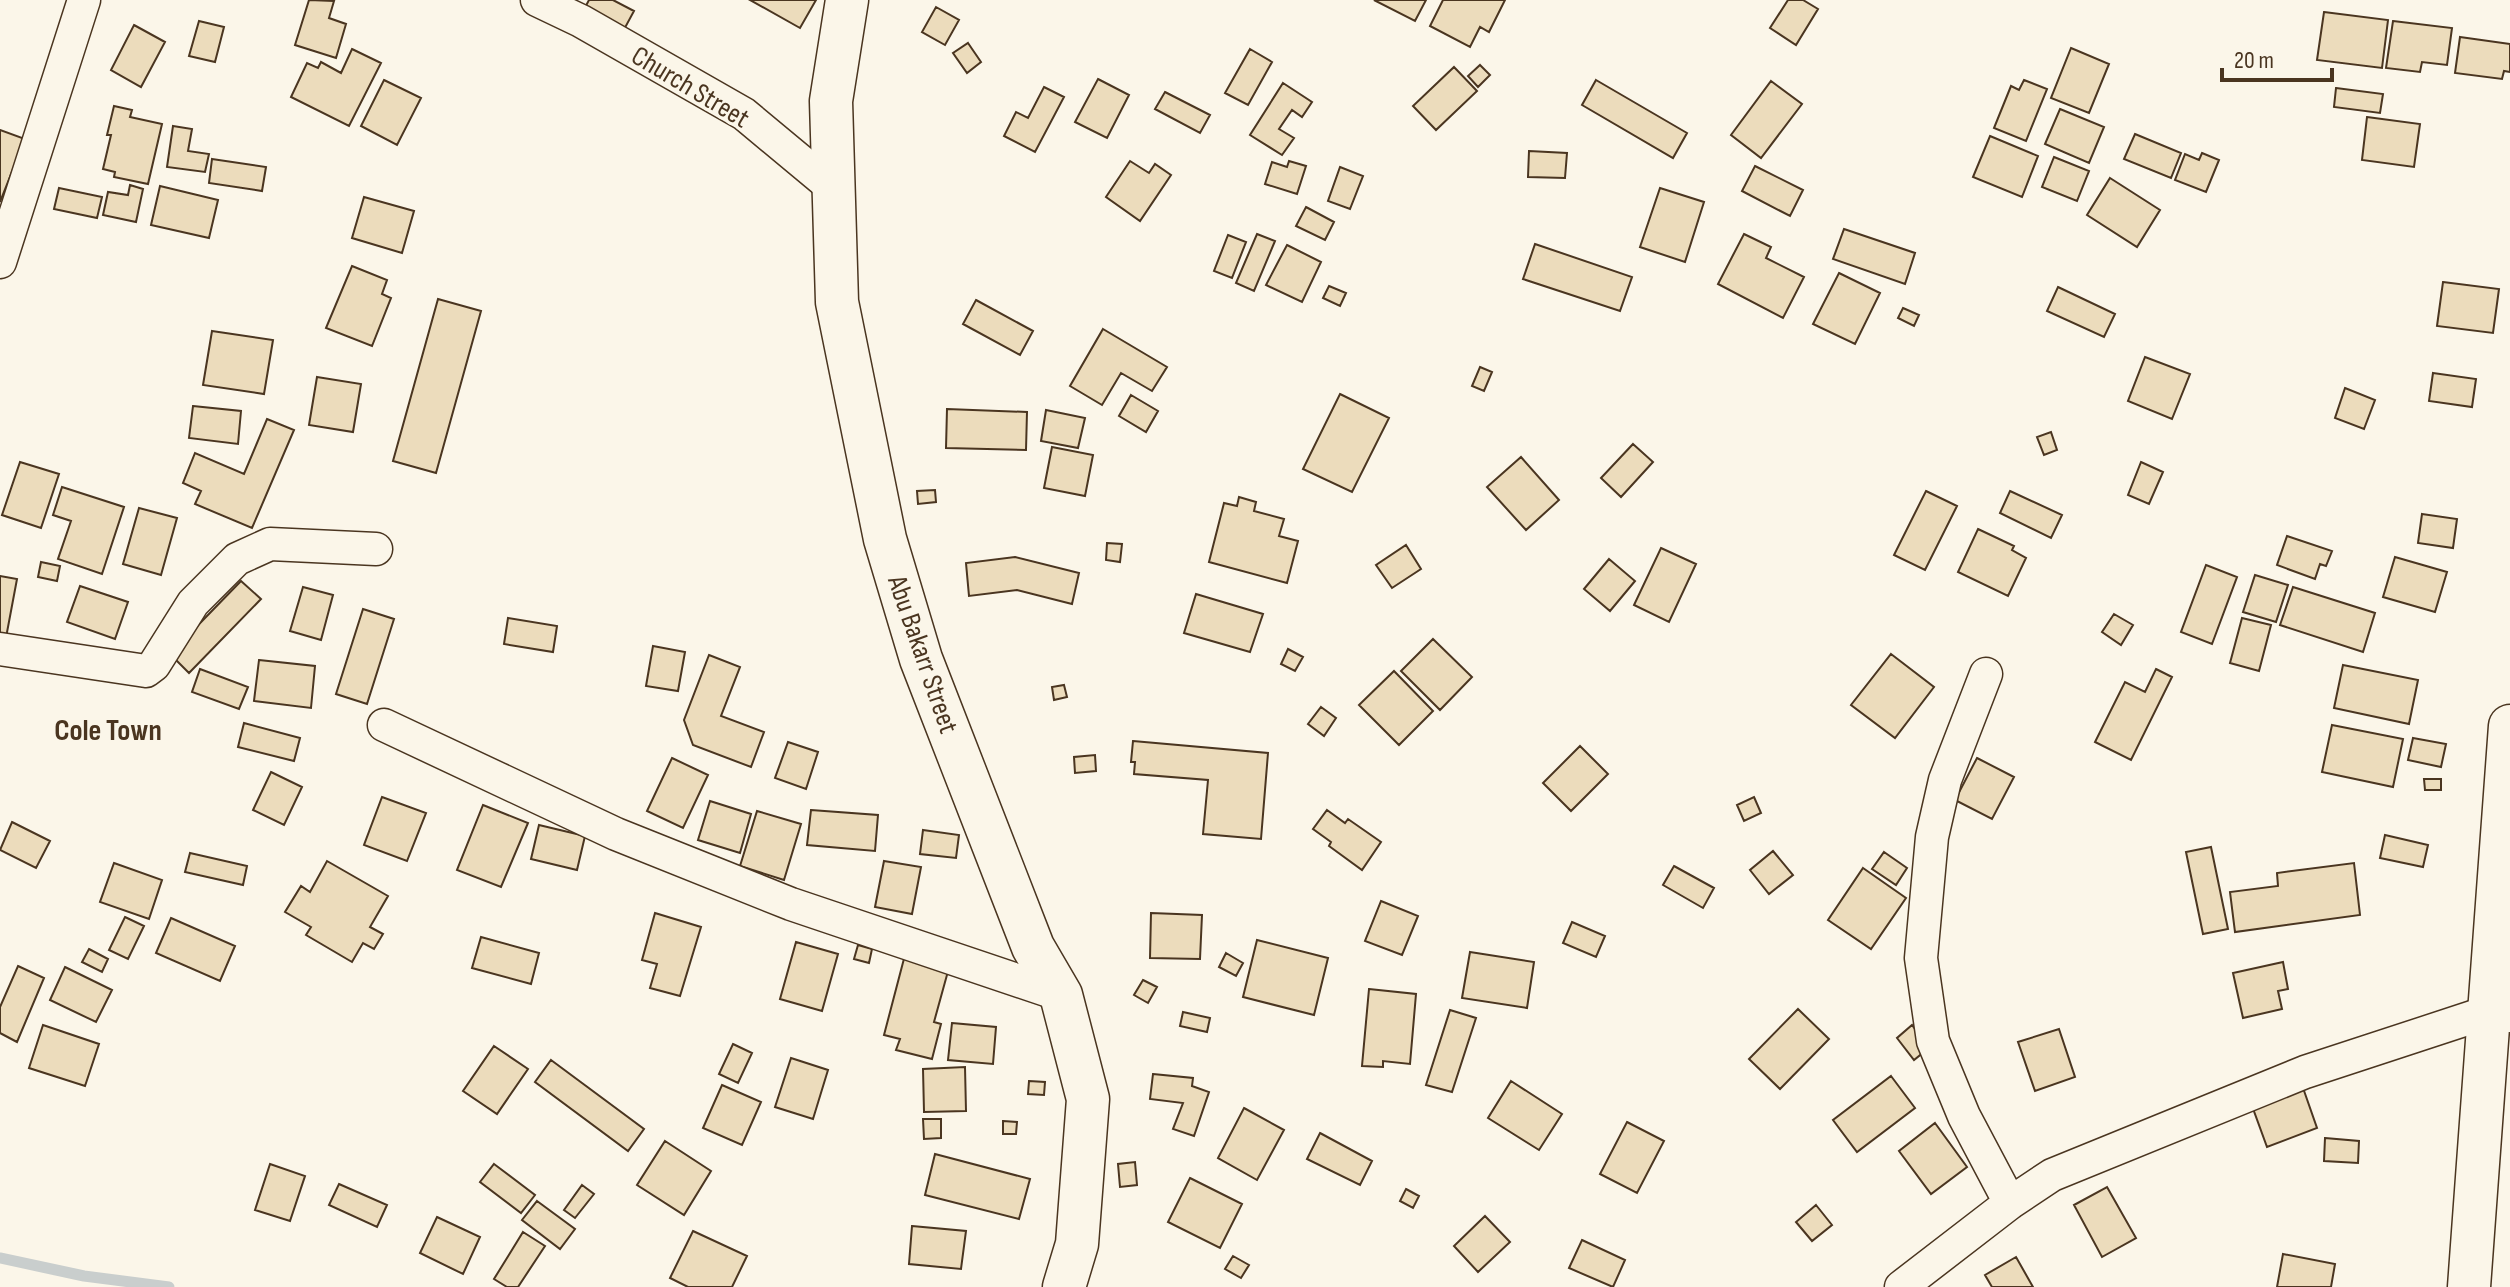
<svg xmlns="http://www.w3.org/2000/svg" width="2510" height="1287" font-family="'Sofia Sans Condensed',sans-serif">
<style>
.lines{fill:none;stroke-linecap:round;stroke-linejoin:round}
.stream{stroke:#c9cecd;stroke-width:11}
.building{fill:#ecdcbc;stroke:#4a3520;stroke-width:2}
.minor-casing{stroke:#4a3520;stroke-width:35}
.tertiary-casing{stroke:#4a3520;stroke-width:45}
.minor{stroke:#fbf6e9;stroke-width:32}
.tertiary{stroke:#fbf6e9;stroke-width:42}
.labels{text-anchor:middle;stroke-width:6;stroke-linejoin:round;paint-order:stroke}
.street-label{font-size:28px;fill:#4a3520;stroke:#fbf6e9}
.neighbourhood-label{font-size:30px;font-weight:bold;fill:#4a3520;stroke:#fbf6e9}
</style>
<rect width="100%" height="100%" fill="#fbf6e9"/>
<g class="lines">
<path class="stream" d="M0,1258L84,1276L169,1287"/>
</g>
<path class="building" d="M309,0L334,1L329,18L346,24L336,58L295,45Z
M589,0H613L634,11L620,37L581,15Z
M750,0H816L800,28Z
M1374,0H1426L1415,21Z
M1443,0H1505L1489,32L1480,27L1470,47L1430,26Z
M1788,0H1803L1818,9L1796,45L1770,28Z
M936,7L959,20L945,45L922,32Z
M2324,12L2388,20L2382,68L2317,60Z
M199,21L224,27L215,62L189,56Z
M2393,21L2452,28L2447,65L2422,62L2420,72L2386,68Z
M134,25L165,42L141,87L111,70Z
M2460,37L2510,44V72L2504,71L2502,79L2455,73Z
M968,43L981,62L967,73L953,53Z
M2071,48L2109,64L2089,113L2051,98Z
M352,49L381,63L349,126L291,97L307,63L318,68L321,62L341,73Z
M1250,49L1272,62L1248,105L1225,93Z
M1480,65L1490,75L1478,87L1468,76Z
M1454,67L1477,91L1436,130L1413,106Z
M1098,79L1129,95L1107,138L1075,122Z
M384,80L421,98L397,145L361,126Z
M1596,80L1687,133L1673,158L1582,105Z
M2024,80L2047,89L2026,141L1994,128L2011,86L2019,90Z
M1771,81L1802,104L1761,158L1731,135Z
M1283,83L1312,102L1302,117L1292,110L1279,129L1294,138L1282,155L1250,135Z
M1044,87L1064,97L1035,152L1004,136L1016,112L1028,118Z
M2336,88L2383,94L2380,113L2334,107Z
M1165,92L1210,115L1200,133L1155,109Z
M114,106L132,110L130,117L162,124L148,184L114,177L115,172L103,169L111,135H107Z
M2060,109L2104,127L2089,163L2045,144Z
M2367,117L2420,124L2414,167L2362,160Z
M173,126L192,129L188,151L209,154L205,172L167,167Z
M0,130L25,139L0,202Z
M2135,134L2181,153L2171,178L2124,159Z
M1990,136L2038,156L2022,197L1973,177Z
M1529,151L1567,153L1565,178L1528,177Z
M2202,153L2219,160L2206,192L2175,180L2185,154L2199,160Z
M2054,157L2089,171L2077,201L2042,187Z
M212,159L266,167L262,191L209,183Z
M1130,161L1149,173L1155,164L1171,175L1140,221L1106,197Z
M1289,161L1306,166L1297,194L1265,184L1272,162L1287,167Z
M1755,166L1803,190L1790,216L1742,191Z
M1340,167L1363,176L1350,209L1328,201Z
M2110,178L2160,210L2137,247L2087,215Z
M130,185L143,189L136,222L103,215L108,192L128,195Z
M160,186L218,200L209,238L151,225Z
M59,188L102,197L97,218L54,209Z
M1660,188L1704,202L1685,262L1640,247Z
M364,197L414,211L402,253L352,238Z
M1306,207L1334,222L1325,240L1296,226Z
M1844,229L1915,253L1905,284L1833,259Z
M1257,234L1275,241L1254,291L1236,283Z
M1744,234L1771,247L1766,258L1804,277L1783,318L1718,284Z
M1228,235L1246,242L1232,278L1214,271Z
M1535,244L1632,277L1620,311L1523,279Z
M1287,245L1321,262L1302,302L1266,285Z
M352,266L387,280L382,294L391,298L372,346L326,328Z
M1839,273L1880,293L1855,344L1813,324Z
M2443,282L2499,289L2493,333L2437,326Z
M1329,286L1346,293L1340,306L1323,298Z
M2058,287L2115,314L2104,337L2047,311Z
M438,299L481,311L436,473L393,461Z
M976,300L1033,331L1020,355L963,324Z
M1903,308L1919,315L1914,326L1898,318Z
M1103,329L1167,367L1152,391L1121,373L1102,405L1070,386Z
M212,331L273,340L264,394L203,385Z
M2145,357L2190,374L2172,419L2128,401Z
M1480,367L1492,372L1484,391L1472,386Z
M2433,373L2476,379L2472,407L2429,401Z
M317,377L361,384L353,432L309,425Z
M2345,388L2375,400L2364,429L2335,418Z
M1340,394L1389,418L1352,492L1303,469Z
M1131,395L1158,411L1146,432L1119,416Z
M193,406L241,411L238,444L189,438Z
M947,409L1027,412L1026,450L946,448Z
M1046,410L1085,418L1078,448L1041,441Z
M267,419L294,430L252,528L195,504L201,491L183,483L195,453L244,474Z
M2051,432L2057,450L2044,455L2037,437Z
M1633,444L1653,462L1621,497L1601,478Z
M1052,447L1093,455L1085,496L1044,488Z
M1521,457L1559,500L1526,530L1487,487Z
M20,462L59,474L41,528L2,515Z
M2141,462L2163,472L2149,504L2128,495Z
M62,487L124,507L102,574L58,559L71,521L53,515Z
M935,490L936,502L918,504L917,491Z
M1926,491L1957,506L1925,570L1894,555Z
M2010,491L2062,515L2051,538L2000,513Z
M1239,497L1256,502L1254,511L1284,519L1279,536L1298,541L1287,583L1209,562L1224,503L1237,506Z
M139,508L177,518L161,575L123,564Z
M2422,514L2457,519L2453,548L2418,543Z
M1978,529L2014,546L2012,550L2026,558L2008,596L1958,572Z
M2287,536L2332,551L2326,566L2320,564L2315,579L2277,565Z
M1107,543L1122,544L1120,562L1106,560Z
M1406,545L1421,569L1392,588L1376,565Z
M1661,548L1696,564L1669,622L1634,605Z
M1015,557L1079,573L1072,604L1017,590L969,596L966,563Z
M2395,557L2447,572L2435,612L2383,597Z
M1609,559L1635,581L1610,611L1584,589Z
M41,562L60,566L57,581L38,577Z
M2206,565L2237,577L2212,644L2181,632Z
M2255,575L2288,585L2276,622L2243,612Z
M0,576L17,579L5,643H0Z
M241,581L261,599L189,673L170,654Z
M80,586L128,602L115,639L67,622Z
M303,587L333,595L321,640L290,631Z
M2293,587L2375,613L2363,652L2280,625Z
M1196,594L1263,614L1250,652L1184,633Z
M363,609L394,619L367,704L336,694Z
M2114,614L2133,625L2121,645L2102,632Z
M508,618L557,626L553,652L504,644Z
M2242,618L2271,625L2259,671L2230,663Z
M1433,639L1472,677L1440,710L1401,671Z
M653,646L685,652L678,691L646,686Z
M1288,649L1303,657L1295,671L1281,664Z
M1891,654L1934,687L1895,738L1851,705Z
M709,655L740,667L721,716L764,732L751,767L693,745L684,720Z
M259,660L315,666L311,708L254,701Z
M2343,665L2418,680L2409,724L2334,708Z
M200,669L248,687L239,709L192,692Z
M2156,669L2172,677L2131,760L2095,742L2125,682L2145,692Z
M1394,671L1433,711L1399,745L1359,705Z
M1064,685L1067,697L1054,700L1052,687Z
M1321,707L1336,718L1324,736L1308,724Z
M244,723L300,738L294,761L238,747Z
M2332,725L2403,739L2393,787L2322,772Z
M2413,738L2446,744L2441,767L2408,760Z
M1133,741L1268,753L1261,839L1203,834L1208,780L1134,774L1135,762H1131Z
M788,742L818,752L806,789L775,778Z
M1580,746L1608,774L1571,811L1543,783Z
M1095,755L1096,771L1075,773L1074,757Z
M672,758L708,775L683,828L647,811Z
M1977,758L2014,777L1992,819L1955,800Z
M271,772L302,787L284,825L253,810Z
M2424,779H2441V790H2425Z
M382,797L426,813L407,861L364,845Z
M1754,797L1761,813L1744,821L1737,805Z
M710,801L751,814L740,853L698,840Z
M483,805L528,823L501,887L457,870Z
M811,810L878,815L875,851L807,845Z
M1327,810L1345,823L1348,819L1381,842L1362,870L1329,846L1331,842L1313,829Z
M757,811L801,824L784,880L740,866Z
M12,822L50,841L36,868L0,850Z
M539,825L585,836L577,870L531,859Z
M923,830L959,835L956,858L920,854Z
M2385,835L2428,845L2423,867L2380,858Z
M2211,847L2228,929L2203,934L2186,852Z
M1773,851L1793,875L1769,894L1750,870Z
M1884,852L1907,868L1896,885L1872,869Z
M190,853L247,866L243,885L185,872Z
M327,861L388,896L370,927L383,934L374,949L363,943L352,962L306,935L311,927L285,912L301,886L310,892Z
M884,861L921,867L912,914L875,907Z
M114,863L162,880L149,919L100,902Z
M2354,863L2360,915L2235,932L2230,892L2278,886L2277,873Z
M1674,866L1714,888L1703,908L1663,885Z
M1863,868L1906,898L1871,949L1828,920Z
M1381,901L1418,916L1402,955L1365,941Z
M655,913L701,927L680,996L650,988L657,964L642,960Z
M1151,913L1202,915L1200,959L1150,958Z
M125,917L144,926L128,959L109,950Z
M171,918L235,946L220,981L156,953Z
M1572,922L1605,936L1596,957L1563,943Z
M481,937L539,953L531,984L472,968Z
M1257,940L1328,958L1314,1015L1243,997Z
M796,942L838,954L822,1011L780,999Z
M858,945L872,949L869,963L854,959Z
M89,949L108,959L102,972L82,962Z
M906,951L950,964L934,1022L941,1024L932,1059L896,1050L900,1039L884,1035Z
M1470,952L1534,962L1527,1008L1462,998Z
M1226,953L1243,963L1236,976L1219,967Z
M2283,962L2288,989L2278,991L2282,1009L2243,1018L2233,973Z
M18,966L44,978L17,1042L0,1033V1007Z
M65,967L112,990L96,1022L50,1000Z
M1143,980L1157,987L1148,1003L1134,995Z
M1369,989L1416,994L1410,1064L1383,1061V1067L1362,1066Z
M1798,1009L1829,1039L1780,1089L1749,1059Z
M1450,1010L1476,1018L1452,1092L1426,1085Z
M1183,1012L1210,1018L1207,1032L1180,1026Z
M952,1023L996,1027L993,1064L948,1060Z
M43,1025L99,1044L85,1086L29,1068Z
M1912,1025L1930,1047L1914,1060L1897,1038Z
M2059,1029L2075,1077L2035,1091L2018,1042Z
M733,1044L752,1053L738,1083L719,1074Z
M494,1046L528,1069L497,1114L463,1091Z
M791,1058L828,1070L813,1119L775,1107Z
M551,1060L644,1129L628,1151L535,1082Z
M965,1067L966,1111L924,1112L923,1069Z
M1153,1074L1193,1078L1192,1086L1209,1092L1194,1136L1173,1129L1183,1103L1150,1099Z
M1891,1076L1915,1108L1857,1152L1833,1120Z
M1029,1081L1045,1082L1044,1095L1028,1094Z
M1511,1081L1562,1114L1539,1150L1488,1118Z
M722,1085L761,1102L742,1145L703,1128Z
M2302,1085L2317,1128L2267,1147L2251,1103Z
M1244,1108L1284,1130L1257,1180L1218,1158Z
M923,1119H941V1138L924,1139Z
M1003,1121L1017,1122L1016,1134H1003Z
M1627,1122L1664,1141L1637,1193L1600,1174Z
M1935,1123L1967,1167L1931,1194L1899,1151Z
M1320,1133L1372,1161L1360,1185L1307,1159Z
M2325,1138L2359,1141L2358,1163L2324,1161Z
M665,1141L711,1171L684,1215L637,1185Z
M935,1154L1030,1179L1019,1219L925,1195Z
M1135,1162L1137,1185L1120,1187L1118,1164Z
M270,1164L305,1176L290,1221L255,1210Z
M494,1164L535,1195L521,1213L480,1182Z
M1190,1178L1242,1204L1220,1248L1168,1222Z
M339,1184L387,1205L377,1227L329,1205Z
M582,1185L594,1194L575,1218L564,1210Z
M2107,1187L2136,1238L2102,1257L2074,1205Z
M1406,1189L1419,1196L1413,1208L1400,1201Z
M537,1201L575,1229L560,1249L522,1220Z
M1816,1205L1832,1225L1812,1241L1796,1222Z
M1485,1216L1510,1242L1478,1272L1454,1246Z
M437,1217L480,1237L463,1274L420,1253Z
M912,1226L966,1231L961,1269L909,1264Z
M693,1231L747,1256L732,1287H688L670,1278Z
M523,1232L545,1246L518,1287H507L494,1279Z
M1582,1240L1625,1260L1613,1287L1569,1268Z
M2283,1254L2335,1264L2331,1287H2277Z
M1233,1256L1249,1265L1241,1278L1225,1269Z
M2016,1257L2033,1287H1992L1985,1275Z"/>
<g class="lines">
<g class="minor-casing">
<path id="minor" d="M537,0L581,21L744,114L833,188
M0,262L84,0
M0,649L146,671L154,665L193,603L237,559L270,544L376,549
M1986,674L1945,780L1932,837L1921,958L1933,1041L1964,1116L2010,1203
M384,725L616,834L791,904L1061,995
M1901,1287L2010,1203L2052,1175L2305,1072L2491,1011L2510,1016"/>
</g>
<g class="tertiary-casing">
<path id="tertiary" d="M847,0L831,101L837,302L885,539L921,659L1033,947L1061,995L1088,1099L1077,1244L1064,1287
M2469,1287L2510,726"/>
</g>
<use href="#minor" class="minor"/>
<use href="#tertiary" class="tertiary"/>
</g>
<g class="labels">
<g class="street-label">
<text transform="translate(691 86) rotate(31)" y="10">Church Street</text>
<text transform="translate(924 654) rotate(71)" y="10">Abu Bakarr Street</text>
</g>
<g class="neighbourhood-label">
<text x="108" y="740">Cole Town</text>
</g>
</g>
<path d="M2222 68v12h110v-12" fill="none" stroke="#4a3520" stroke-width="4"/>
<text x="2234" y="68" font-size="24" fill="#4a3520" stroke="#fbf6e9" stroke-width="6" paint-order="stroke">20 m</text>
</svg>
